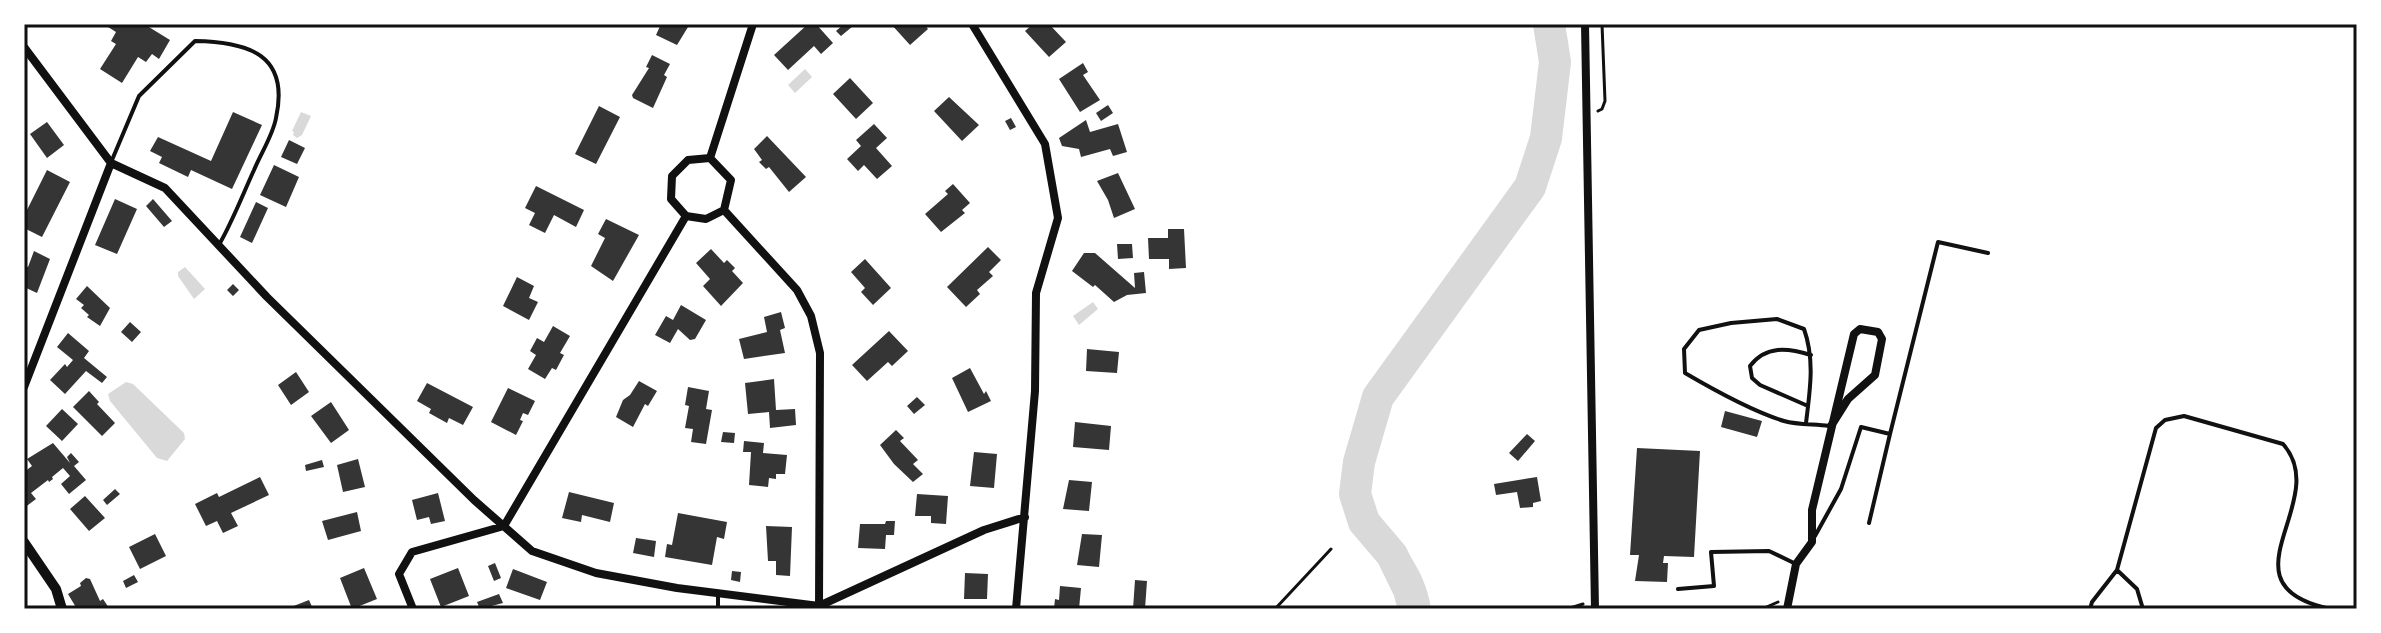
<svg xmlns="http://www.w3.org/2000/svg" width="2381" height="633" font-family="'Noto Sans',sans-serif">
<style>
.water{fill:#d9d9d9}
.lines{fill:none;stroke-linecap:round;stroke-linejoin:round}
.river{stroke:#d9d9d9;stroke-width:32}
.building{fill:#353535}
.path{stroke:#111;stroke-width:3}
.service{stroke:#111;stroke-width:4}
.minor{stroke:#111;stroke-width:8}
.tertiary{stroke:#111;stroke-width:10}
.neatline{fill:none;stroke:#111;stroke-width:3}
</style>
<rect width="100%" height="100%" fill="#fff"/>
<path class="water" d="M805,69L812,77L795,93L788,85Z
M301,112L311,116L302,135L297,138L293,135L294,132L292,131Z
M185,267L205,289L194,299L178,276V272Z
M1093,302L1098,309L1079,325L1073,316Z
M126,382L133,384L184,433L185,439L167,461L157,458L110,401L108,394Z
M1387,527C1408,550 1427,577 1431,609H1402L1388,572L1371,548Z"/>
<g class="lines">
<path class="river" d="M1414,609L1409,590L1392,555L1364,522L1355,494L1359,462L1378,397L1530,187L1546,138L1555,62L1549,24"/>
</g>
<path class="building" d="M110,24H144L170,40L159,59L152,54L146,62L138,57L122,83L100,69L116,44L111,41L116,32L108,27Z
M661,24H687L688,27L677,45L656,35Z
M808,24H816L833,43L821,54L814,46L788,70L774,55Z
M844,24L853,26L841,36L836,31Z
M891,24H924L928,29L910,45Z
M1033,24H1049L1066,42L1049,57L1025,31Z
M652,55L670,64L664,75L667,77L653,108L633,98L632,95L649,68L646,67Z
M1083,63L1088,72L1083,75L1100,100L1080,112L1059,79Z
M850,78L873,103L856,119L833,94Z
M949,97L979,125L962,141L934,111Z
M1108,105L1113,113L1101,121L1096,113Z
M599,106L620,117L596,164L575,154Z
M233,112L262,125L232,189L191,170L188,177L159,163L162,157L150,151L158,137L211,161Z
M1011,118L1016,127L1010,130L1005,121Z
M1086,120L1090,132L1118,124L1127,152L1113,156L1110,149L1081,157L1079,149L1062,146L1059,138Z
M47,122L64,145L47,158L30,134Z
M874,124L887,138L876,148L892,166L877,179L864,165L858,171L847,159L861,146L856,140Z
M767,136L806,177L789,192L769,167L766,169L759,162L762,160L754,149Z
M289,140L305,148L297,164L281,157Z
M274,165L299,177L286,207L260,195Z
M47,170L70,182L42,237L24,228V209L27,210Z
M1118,173L1135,209L1114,218L1108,200L1097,181Z
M953,184L970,203L962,210L965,213L941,232L925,214L948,194L945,191Z
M536,186L584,210L576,227L554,215L545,233L529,225L535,213L525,208Z
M115,199L137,209L117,254L95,245Z
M153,199L172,221L164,227L146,206Z
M256,202L268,208L252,243L240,237Z
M606,219L639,235L613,281L591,266L605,238L598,234Z
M1168,229H1184L1186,268L1169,269V259H1149L1148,238H1168Z
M1117,244H1132L1133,258L1118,259Z
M988,247L1001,260L989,272L993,276L977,290L980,294L966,307L947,287Z
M711,249L724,263L727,260L735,268L732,271L743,283L721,306L703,286L710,279L696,263Z
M34,251L50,259L37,293L24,287V266L28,267Z
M1084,253H1095L1135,288L1134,273L1144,272L1146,293L1127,295L1114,302L1095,285L1093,287L1072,271Z
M865,259L891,288L873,305L861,292L865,288L851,272Z
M517,277L534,286L529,298L538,302L529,320L503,306Z
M233,284L239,290L233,296L227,290Z
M87,286L110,308L100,326L87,317L89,315L81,308L84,305L76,299Z
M681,305L706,320L695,339L690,340L678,329L670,343L655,335L666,316L673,320Z
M781,312L785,328L780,330L785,353L744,359L739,339L767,332L764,317Z
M130,322L141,332L132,342L121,332Z
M553,326L570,336L560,353L564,355L556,370L552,368L545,379L528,369L536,355L530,351L537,338L544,342Z
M889,331L908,351L892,366L888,362L867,381L852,365Z
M68,333L89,351L84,358L107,377L102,383L86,371L65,394L50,380L65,364L67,367L73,360L57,347Z
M1087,349L1119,352L1117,373L1086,371Z
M970,368L984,394L986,391L991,401L968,412L952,378Z
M296,372L309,392L291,405L278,385Z
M774,379L776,410L795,409L796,425L770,428L769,412L748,414L745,383Z
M639,381L657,391L648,406L645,404L633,427L616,417L623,400L630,395Z
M427,383L473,407L463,425L449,418L447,423L429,413L431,409L417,401Z
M688,387L709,391L706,409L712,410L706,444L691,442L693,429L685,428L689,406L685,405Z
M508,388L535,401L528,415L523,413L520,420L523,421L516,435L491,422Z
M89,391L99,402L97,404L115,423L102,436L73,407Z
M917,397L925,405L914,414L907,406Z
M331,402L349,430L331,443L311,416Z
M62,409L78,424L62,441L46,426Z
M1725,411L1762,421L1757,437L1721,427Z
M1075,422L1111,426L1109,450L1073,447Z
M896,430L904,438L900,441L918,460L913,464L923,474L913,482L894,464L880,445Z
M723,432L735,433L734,443L721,442Z
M1527,434L1535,441L1518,461L1509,453Z
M744,441L764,443L763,453L787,455L785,474H776V479L769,478L768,487L749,485L751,452H743Z
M53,443L70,463L67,457L71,453L79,462L74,466L86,480L69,494L61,484L70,476L63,468L52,477L53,479L49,482L48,480L31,493L36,499L24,508V472L32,466L27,459Z
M1637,448L1700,451L1694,557L1664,556L1663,563H1668L1667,582L1635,581L1639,555H1630Z
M974,452L997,454L994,488L970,486Z
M358,459L365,487L343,492L337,465Z
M322,460L324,467L306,471L305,465Z
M260,477L269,495L231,513L238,526L223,533L217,521L206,526L195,504L217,493L219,497Z
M1537,477L1541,501L1533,503V507L1520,508L1517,492L1496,495L1494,484Z
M1069,480L1092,482L1089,511L1063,509Z
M115,489L120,494L107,505L103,500Z
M569,492L614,503L610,522L582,515L581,522L562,518Z
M438,493L445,521L431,524L429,517L417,520L412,500Z
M917,494L948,496L946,524L931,523V516H915Z
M85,496L105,518L89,531L70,509Z
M357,512L361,531L328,540L322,521Z
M678,513L727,522L724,539L717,537L712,565L665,557L667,544L672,545Z
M886,521H895L894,535H886L885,549L858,548L860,524H885Z
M766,526L792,527L790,576L776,575V561H768Z
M155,534L166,556L140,569L129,547Z
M1082,534L1102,535L1099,567L1077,565Z
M636,538L656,541L654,557L633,553Z
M495,563L501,578L494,581L488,566Z
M364,568L377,599L352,609L340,578Z
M458,568L469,596L441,607L430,579Z
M513,569L547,582L540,600L506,588Z
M732,571L741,572L740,582L731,580Z
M965,573L988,574L987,599H964Z
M134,575L138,582L126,588L123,581Z
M86,578L90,579L100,601L103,599L109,608L77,609L68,594L81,586L80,583Z
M1135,580L1147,581L1145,609H1133Z
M1060,586L1081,588L1079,609H1054L1055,599L1059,600Z
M499,594L503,603L480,609L477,602Z
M309,600L313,609H286Z"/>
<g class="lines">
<path class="path" d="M1598,111L1602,109L1605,101L1602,24
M1275,609L1331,549
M1567,609L1583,604
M1762,609L1778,602"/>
<path class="service" d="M112,160L139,96L195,41C248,42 290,54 276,118C273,135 261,153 254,170C243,194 233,220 220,243
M1808,406L1760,385L1752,378L1750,366C1766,345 1788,348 1811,355
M1806,423C1810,390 1815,360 1804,329L1777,319L1731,323L1699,330L1684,349L1685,373C1714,390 1751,411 1784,421C1798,425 1814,424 1829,426
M1869,523L1890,434
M1815,536L1841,489L1861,427L1890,434L1938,242L1988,253
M2117,570L2137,589L2143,609
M1678,589L1714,586L1711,552L1769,551L1796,564
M718,593V609
M2090,609L2092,602L2117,570L2156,428L2165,420L2184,416L2283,444C2334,501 2215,585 2331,609"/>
<path class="minor" d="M972,24L1045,144L1058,218L1036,293L1035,391L1016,609
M1585,24L1595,609
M24,47L111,163L24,387
M710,158L731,180L724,210L706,219L686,216L671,199L672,176L688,160Z
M710,158L753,24
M111,163L165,188L267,297L474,500L532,551L596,573L677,588L819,606L984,530L1025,517
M724,210L797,290L811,316L820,353L819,608
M504,526L686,216
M413,609L399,574L412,552L504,526
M1787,609L1796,564L1812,542V510L1854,334L1860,329L1878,332L1882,339L1875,375L1848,399L1831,426"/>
<path class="tertiary" d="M24,542L56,589L62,609"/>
</g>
<rect width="2381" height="633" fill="none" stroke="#ffffff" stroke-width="52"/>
<rect x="26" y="26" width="2329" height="581" class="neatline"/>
</svg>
